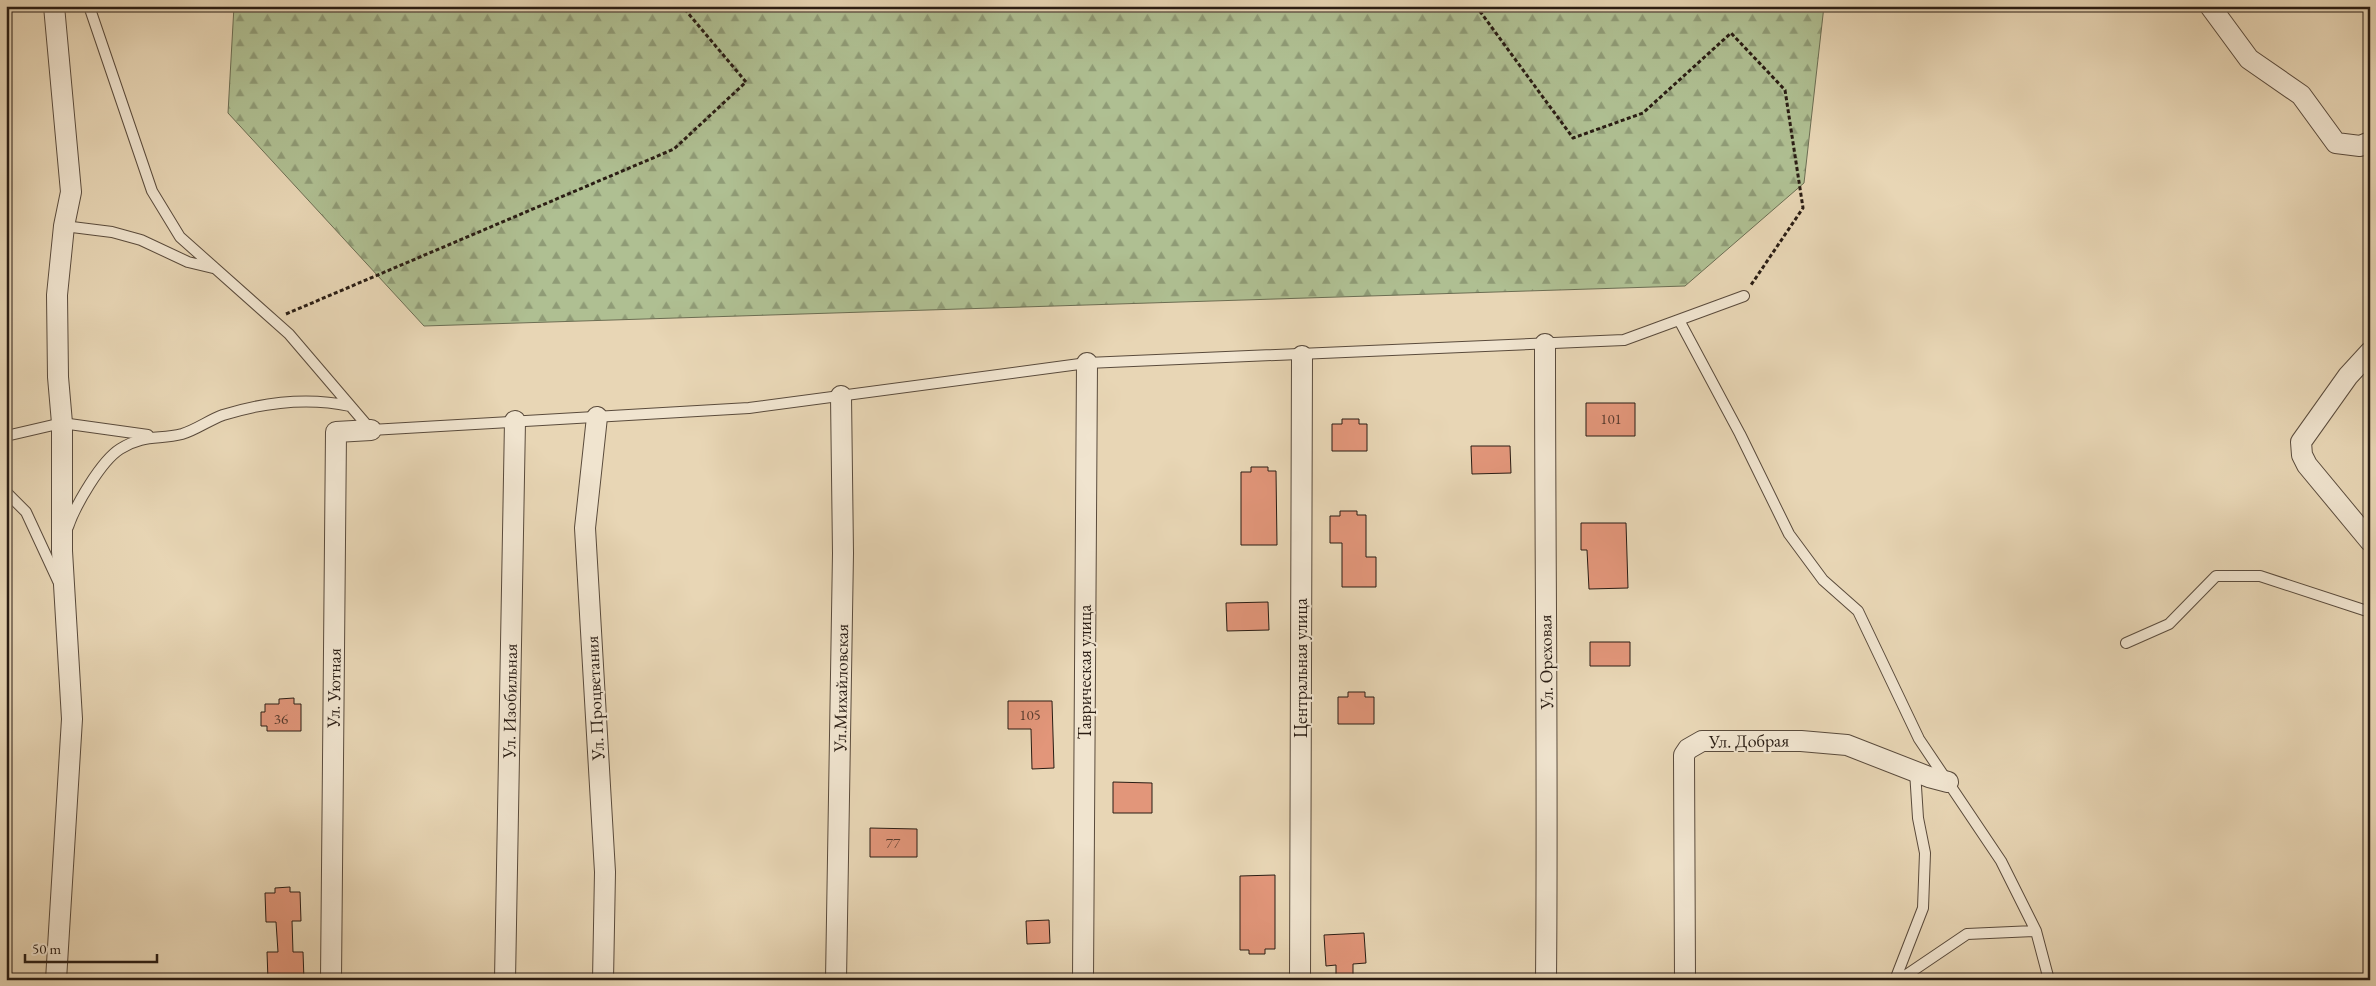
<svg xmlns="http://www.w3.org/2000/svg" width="2376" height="986" font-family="'EB Garamond',serif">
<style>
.forest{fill:url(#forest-firs);stroke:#6c6e53}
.building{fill:#e2967a;stroke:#2a1d14}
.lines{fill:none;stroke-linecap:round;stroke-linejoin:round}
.service-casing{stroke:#5a4b3c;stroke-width:12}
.minor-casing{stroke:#5a4b3c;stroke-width:22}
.path{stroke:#2a1d14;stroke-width:3;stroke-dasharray:4 2.5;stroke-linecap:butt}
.service{stroke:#f0e4cf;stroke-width:10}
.minor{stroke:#f0e4cf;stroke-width:20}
.labels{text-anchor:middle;stroke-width:4;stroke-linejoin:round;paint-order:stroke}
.number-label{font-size:15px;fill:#583b2e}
.street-label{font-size:18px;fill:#2a1d14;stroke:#f0e4cf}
</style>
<defs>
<pattern id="forest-firs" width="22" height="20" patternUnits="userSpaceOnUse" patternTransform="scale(1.25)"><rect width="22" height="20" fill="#afbf92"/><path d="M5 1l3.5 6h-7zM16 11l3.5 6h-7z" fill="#8f9b76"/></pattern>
</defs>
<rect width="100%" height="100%" fill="#e8d6b5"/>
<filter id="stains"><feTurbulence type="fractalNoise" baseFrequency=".004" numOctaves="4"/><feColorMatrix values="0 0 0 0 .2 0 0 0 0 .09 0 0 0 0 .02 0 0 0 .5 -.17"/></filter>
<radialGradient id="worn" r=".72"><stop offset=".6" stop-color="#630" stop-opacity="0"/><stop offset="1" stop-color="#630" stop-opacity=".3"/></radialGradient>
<path class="forest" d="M234,6H1824L1804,183L1685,286L424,326L228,113Z"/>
<path class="building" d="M1586,403H1635V436H1586Z
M1342,419H1359V424H1367V451H1332V424H1342Z
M1471,446H1510L1511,473L1472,474Z
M1251,467H1268V471H1276L1277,545H1241V472H1251Z
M1340,511H1357V515H1366V557H1376V587H1342V543H1330V516H1340Z
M1581,523H1626L1628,588L1589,589L1587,550H1581Z
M1268,602L1269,630L1227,631L1226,603Z
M1590,642H1630V666H1590Z
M1348,692H1365V697H1374V724H1338V697H1348Z
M294,698V704H301V731H267V726H261V712H265V704H279V699Z
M1008,701H1052L1054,768L1032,769L1031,729H1008Z
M1113,782L1152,783V813H1113Z
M870,828L917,829V857H870Z
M1275,875V949H1265V954H1249V950H1240V876Z
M290,887V892H300L301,921H292L293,952H303L304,980H268L267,952H278L276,922H266L265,893H275V888Z
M1049,920L1050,943L1027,944L1026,921Z
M1364,933L1366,963L1353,964V980H1336V965L1326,966L1324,935Z"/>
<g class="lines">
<g class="service-casing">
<path id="service" d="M89,6L152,191L180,237L289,334L371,430L749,408L1087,363L1624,340L1744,296
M64,226L112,232L141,240L188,262L213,268
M1679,320L1740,434L1789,534L1823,580L1858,611L1919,739L2001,861L2036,931L2049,980
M6,436L62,423L148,435
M6,492L26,512L58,581
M68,527C75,506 101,461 120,449C144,434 159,440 182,434C196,430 209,420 223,415C265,402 308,397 350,406
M2126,643L2169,624L2216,576H2260L2370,612
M1895,980L1923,908L1925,853L1918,818L1915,771
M1899,980L1967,934L2036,931"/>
</g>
<g class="minor-casing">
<path id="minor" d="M54,6L71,192L64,226L57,295L58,377L62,423V551L72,719L56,980
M2210,6L2249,59L2301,95L2336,143L2360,146L2370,142
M1545,344C1545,556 1548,768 1546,980
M2370,352L2348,376L2301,442L2302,455L2307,465L2370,541
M597,417L585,528L605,872L603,980
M331,980L336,432L371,430
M505,980L515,421
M836,980L843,553L841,396
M1083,980L1087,363
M1300,980L1302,356
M1685,980L1684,755L1688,749L1702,741H1801L1847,745L1929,777L1948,782"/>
</g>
<path class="path" d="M1476,6L1573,138L1643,113L1731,33L1785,90L1803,208L1751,285
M286,314L674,149L746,82L682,6"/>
<use href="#service" class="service"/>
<use href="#minor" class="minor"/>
</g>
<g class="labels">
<g class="number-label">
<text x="1611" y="424">101</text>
<text x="1030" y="720">105</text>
<text x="281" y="724">36</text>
<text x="893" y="848">77</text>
</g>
<g class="street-label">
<text transform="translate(1546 662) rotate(-91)" y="6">Ул. Ореховая</text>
<text transform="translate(1301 668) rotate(-90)" y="6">Центральная улица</text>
<text transform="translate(1085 672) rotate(-90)" y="6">Таврическая улица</text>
<text transform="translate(334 688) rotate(-89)" y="6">Ул. Уютная</text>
<text transform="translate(841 688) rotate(-89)" y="6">Ул.Михайловская</text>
<text transform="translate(595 698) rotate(-93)" y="6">Ул. Процветания</text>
<text transform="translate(510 701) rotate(-89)" y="6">Ул. Изобильная</text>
<text transform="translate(1749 741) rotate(-1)" y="6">Ул. Добрая</text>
</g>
</g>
<rect width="2376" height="986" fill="none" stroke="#e8d6b5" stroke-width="25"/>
<rect x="8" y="8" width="2361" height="971" fill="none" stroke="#2a1d14" stroke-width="2.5"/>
<rect x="12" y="12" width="2351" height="961" fill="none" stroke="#2a1d14"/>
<path d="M25 954v8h132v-8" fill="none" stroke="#2a1d14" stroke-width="2.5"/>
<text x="32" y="954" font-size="15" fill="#2a1d14" stroke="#f0e4cf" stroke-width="4" paint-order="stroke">50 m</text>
<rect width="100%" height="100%" filter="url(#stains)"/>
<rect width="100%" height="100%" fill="url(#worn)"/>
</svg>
